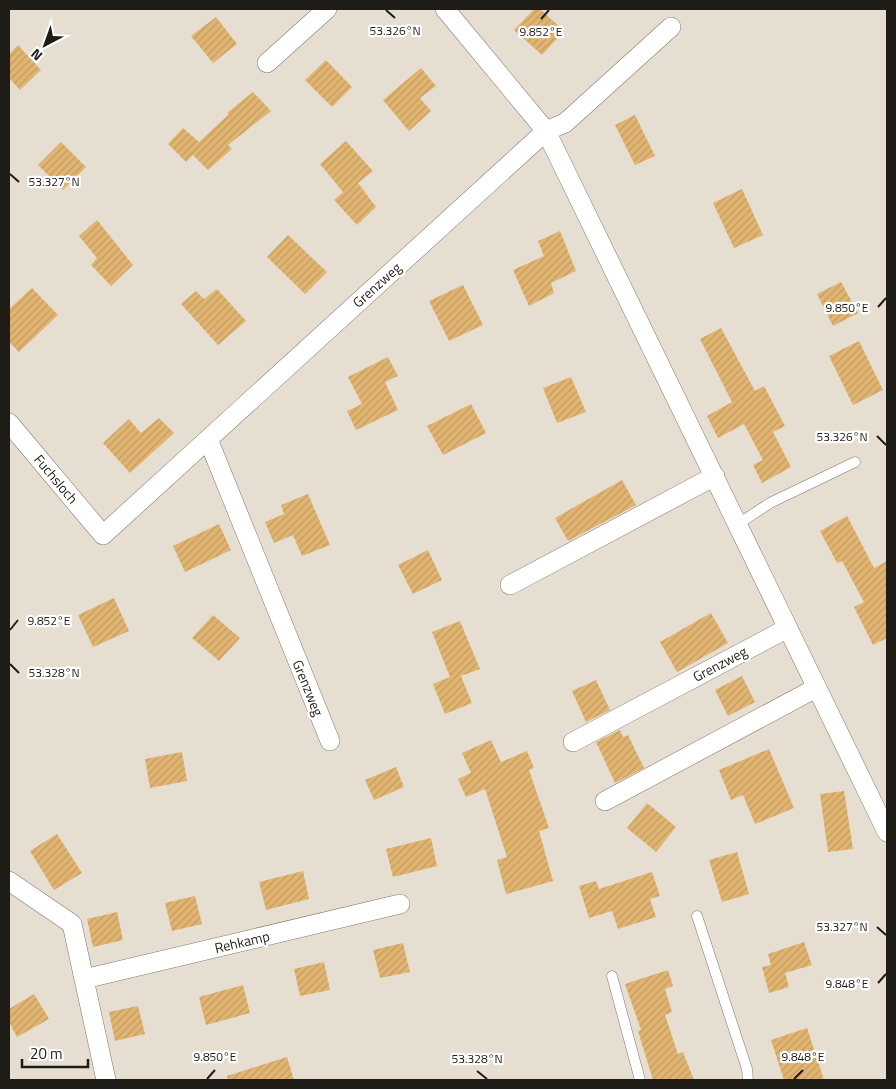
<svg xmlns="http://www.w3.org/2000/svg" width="896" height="1089" font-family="'Titillium Web',sans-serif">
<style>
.building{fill:url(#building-hatch)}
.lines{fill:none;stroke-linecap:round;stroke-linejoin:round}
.lane-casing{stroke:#80786d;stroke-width:11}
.street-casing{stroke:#80786d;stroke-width:20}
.lane{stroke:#fff;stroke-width:10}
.street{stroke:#fff;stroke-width:19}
.ticks{fill:none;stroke:#1f1c17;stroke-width:2}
.labels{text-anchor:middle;stroke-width:4.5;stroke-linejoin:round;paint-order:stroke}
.street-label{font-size:14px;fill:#1f1c17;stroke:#fff}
.ticks-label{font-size:12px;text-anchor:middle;fill:#1f1c17;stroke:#fff;stroke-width:4.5;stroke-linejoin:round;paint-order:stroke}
</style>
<defs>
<pattern id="building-hatch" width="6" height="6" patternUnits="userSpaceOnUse" patternTransform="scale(1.25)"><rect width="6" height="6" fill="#e1b571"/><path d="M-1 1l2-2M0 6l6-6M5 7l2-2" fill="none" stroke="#c19b61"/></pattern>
</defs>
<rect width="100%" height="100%" fill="#e7ded2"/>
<path class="building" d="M534,9H540L564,31L542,55L514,30Z
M216,17L237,44L213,63L191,36Z
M18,45L41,70L20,90L9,78V54Z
M326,60L352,87L332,107L305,80Z
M421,68L436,86L420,98L431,111L409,131L383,100Z
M253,92L271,111L228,145L232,149L208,170L193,155L186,162L168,144L183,128L199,142L229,114L227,113Z
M635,115L655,156L635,165L615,125Z
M346,141L373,171L358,183L376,207L357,225L334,200L343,192L320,164Z
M61,142L86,167L63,190L38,165Z
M742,189L763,235L734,248L713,203Z
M97,220L133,265L111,286L91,265L97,258L79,236Z
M560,231L576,271L551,283L554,293L529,306L513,270L544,256L538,241Z
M288,235L327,272L305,294L267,257Z
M841,282L858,313L833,326L817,294Z
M463,285L483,325L449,341L429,301Z
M32,288L58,315L19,352L9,342V309Z
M217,289L246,321L218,345L181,304L196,291L204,299Z
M721,328L755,391L764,386L785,426L773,432L791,467L762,483L753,465L763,460L744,424L718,438L707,416L732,402L700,339Z
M859,341L883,390L853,405L829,356Z
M388,357L398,376L385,382L398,410L356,430L347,411L362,404L348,377Z
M571,377L586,412L557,423L543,388Z
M471,404L486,433L443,455L427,426Z
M159,418L174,433L130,473L103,443L129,419L141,433Z
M622,480L636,505L568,541L555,518Z
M308,494L330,545L302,556L293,535L274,543L265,522L284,514L281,505Z
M847,516L874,568L887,561V638L873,645L854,607L864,602L842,561L837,563L820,531Z
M219,524L231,550L185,572L173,546Z
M428,550L442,580L413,594L398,565Z
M114,598L129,631L93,647L78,615Z
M711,613L728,643L677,672L660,642Z
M213,615L240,638L219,661L192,638Z
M460,621L480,669L461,676L472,703L445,714L433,684L450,677L432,632Z
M742,676L755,702L728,716L715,690Z
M596,680L610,710L586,722L572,691Z
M620,730L623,737L628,735L644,768L615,783L596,742Z
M491,740L501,762L527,751L534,768L529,770L549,828L539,831L553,881L506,894L497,860L507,857L485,789L466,797L458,779L471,773L462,753Z
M769,749L794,808L755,824L743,795L731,800L719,770Z
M182,752L187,781L150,788L145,759Z
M396,767L404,787L374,800L365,780Z
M844,791L853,849L828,852L820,794Z
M647,803L676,827L656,852L627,828Z
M57,834L82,873L54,890L30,851Z
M431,838L437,866L393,877L386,849Z
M737,852L749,894L722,902L709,860Z
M303,871L309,899L266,910L259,882Z
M652,872L660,896L650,899L656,917L618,929L612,911L589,918L579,886L596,881L599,889Z
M195,896L202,924L172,931L165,903Z
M117,912L123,940L93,947L87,919Z
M804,942L812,965L785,973L789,987L769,993L762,967L771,965L768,954Z
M403,943L410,972L380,978L373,950Z
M324,962L330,990L300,996L294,969Z
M668,970L673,986L665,989L672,1012L665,1015L678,1054L683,1052L694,1080H653L638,1031L641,1030L625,984Z
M243,985L250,1013L206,1025L199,997Z
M34,994L49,1019L17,1037L9,1022V1009Z
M138,1006L145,1034L115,1041L109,1012Z
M807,1028L824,1080H784L771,1040Z
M287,1057L294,1080H228L227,1076Z"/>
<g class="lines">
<g class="lane-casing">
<path id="lane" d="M738,524L770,503L855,462
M697,916L747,1069L748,1080
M612,976L640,1080"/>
</g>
<g class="street-casing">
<path id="street" d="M445,9L546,131L887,832
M267,63L327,9
M9,423L103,535L546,131L565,123L671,27
M208,439L330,741
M510,585L715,476
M573,742L788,628
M605,801L816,688
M9,881L72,924L106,1080
M84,979L400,904"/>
</g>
<use href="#lane" class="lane"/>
<use href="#street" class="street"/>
</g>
<path class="ticks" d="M386,10L395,18M541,19L549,10M10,174L19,182M878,307L886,298M877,436L886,445M10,630L18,620M10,664L19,673M877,927L886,935M878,983L886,974M477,1071L487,1079M207,1079L215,1070M794,1079L803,1070"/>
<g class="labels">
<g class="street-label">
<text transform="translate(377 285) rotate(-42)" y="5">Grenzweg</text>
<text transform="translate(56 479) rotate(50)" y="5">Fuchsloch</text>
<text transform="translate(720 664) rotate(-28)" y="5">Grenzweg</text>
<text transform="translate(308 688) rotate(68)" y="5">Grenzweg</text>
<text transform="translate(242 942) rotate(-13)" y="5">Rehkamp</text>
</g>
</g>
<g class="ticks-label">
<text x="395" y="35">53.326°N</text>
<text x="541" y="36">9.852°E</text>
<text x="54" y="186">53.327°N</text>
<text x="847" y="312">9.850°E</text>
<text x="842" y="441">53.326°N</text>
<text x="49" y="625">9.852°E</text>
<text x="54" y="677">53.328°N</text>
<text x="842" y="931">53.327°N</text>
<text x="847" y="988">9.848°E</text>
<text x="215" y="1061">9.850°E</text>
<text x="803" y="1061">9.848°E</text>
<text x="477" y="1063">53.328°N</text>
</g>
<rect width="896" height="1089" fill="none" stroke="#1f1c17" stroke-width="20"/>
<g transform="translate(45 45) rotate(221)" stroke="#ffffff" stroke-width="4" paint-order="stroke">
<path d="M0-4L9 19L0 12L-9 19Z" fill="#1f1c17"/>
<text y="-8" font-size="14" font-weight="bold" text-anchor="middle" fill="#1f1c17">N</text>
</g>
<path d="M22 1059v8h66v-8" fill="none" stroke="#1f1c17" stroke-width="2.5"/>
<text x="30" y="1059" font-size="15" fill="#1f1c17" stroke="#ffffff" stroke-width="4" paint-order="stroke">20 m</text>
</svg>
